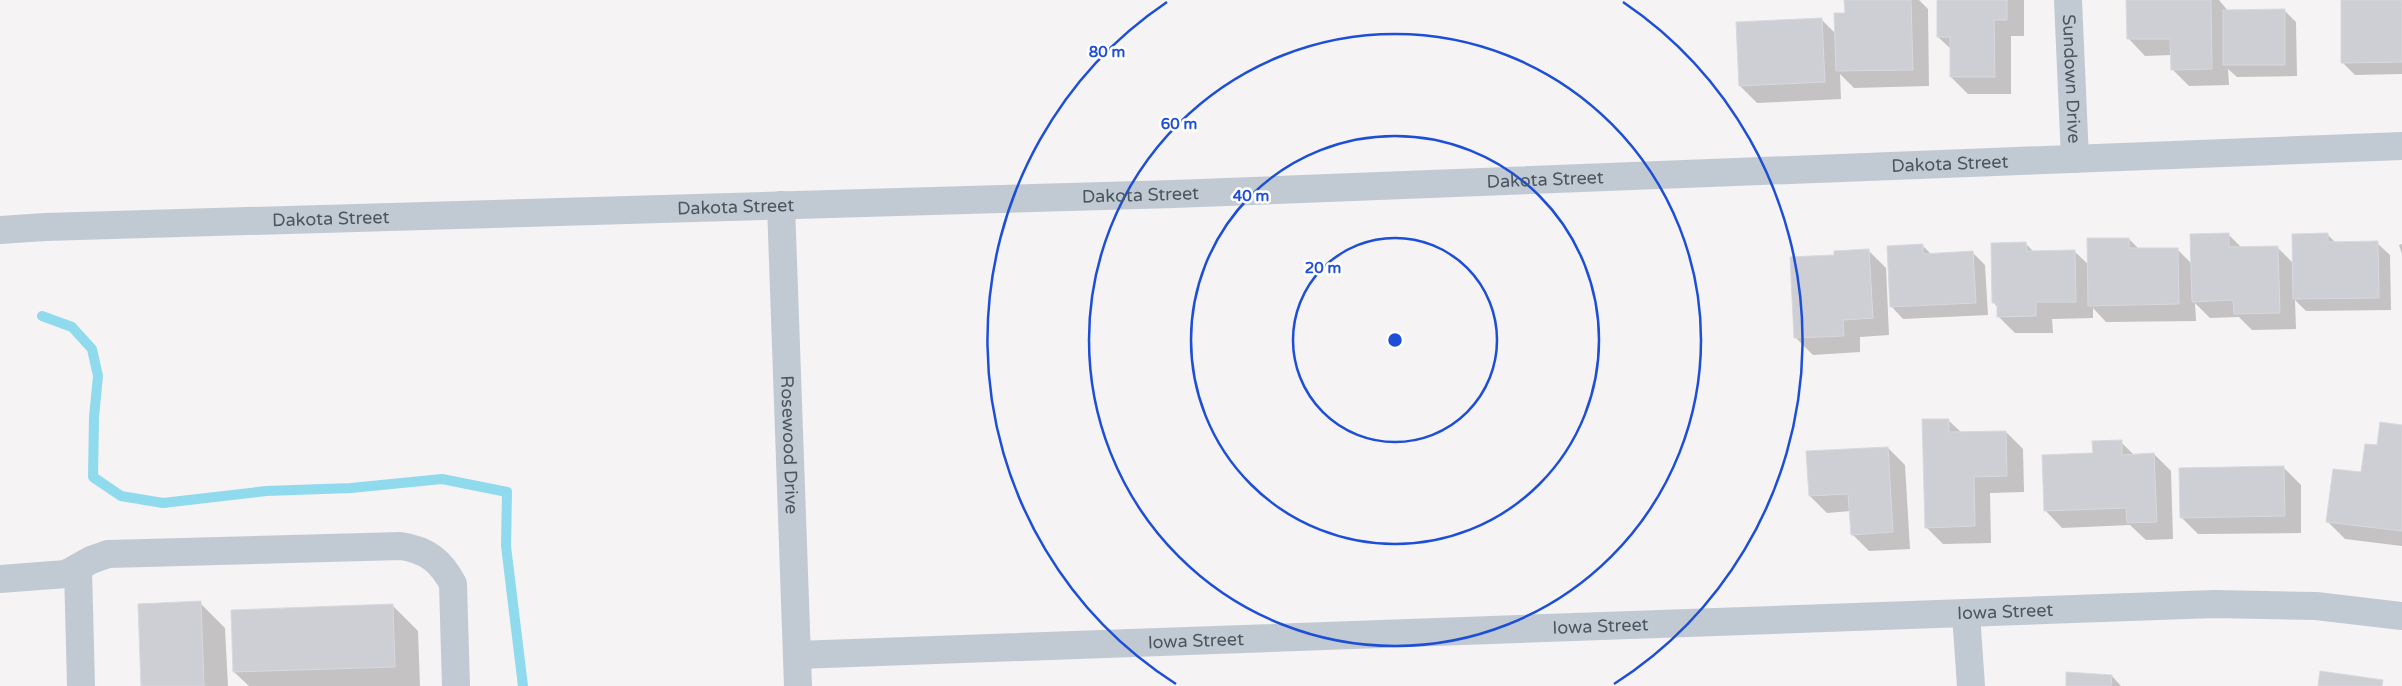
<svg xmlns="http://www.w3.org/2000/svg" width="2402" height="686" font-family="'Varela Round',sans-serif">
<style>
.shadow{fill:#0003}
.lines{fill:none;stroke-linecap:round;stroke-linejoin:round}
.stream{stroke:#90daee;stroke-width:10}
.building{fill:#cdcfd5;stroke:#d7d9de}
.minor{stroke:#c1cad2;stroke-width:28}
.ring{fill:none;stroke:#1d4ed8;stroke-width:2.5}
.labels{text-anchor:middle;stroke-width:5;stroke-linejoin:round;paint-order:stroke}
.street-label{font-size:18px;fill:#4a5661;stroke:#fff}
.centre{fill:#1d4ed8;stroke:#fff;stroke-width:2.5}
.ring-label{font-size:15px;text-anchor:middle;font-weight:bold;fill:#1d4ed8;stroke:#fff;stroke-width:5;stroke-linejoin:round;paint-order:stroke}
</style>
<rect width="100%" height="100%" fill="#f5f3f3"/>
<path class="shadow" d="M1845,0H1919L1928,9L1929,86L1854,88L1840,74L1841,99L1757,103L1740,86L1737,23L1821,19L1836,34L1846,14Z
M1938,0H2024V36H2011V94H1968L1951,77V49L1938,37Z
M2128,0H2219L2228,11L2284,10L2296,22L2297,76L2237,77L2228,69L2229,85L2189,86L2172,69V55L2145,56L2128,38Z
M2342,0H2402V74L2355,75L2343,63Z
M2228,234L2242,248L2277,247L2294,264L2327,234L2336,243H2377L2390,255L2391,310L2306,311L2295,300L2296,329L2252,330L2239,317L2210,318L2195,303L2196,321L2106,322L2093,308V318L2052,319L2053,333H2015L1998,316V308L1994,303L2026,244L2034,252L2074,251L2089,265L2129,239L2139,249H2177L2192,264Z
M2402,244V254L2399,245Z
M1922,245L1932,255L1973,253L1985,265L1988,315L1903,319L1891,306Z
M1869,251L1886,268L1889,335L1860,337V352L1813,355L1796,338L1835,256Z
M1948,420L1962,433L2006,432L2023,449L2024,492L1990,493L1991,543L1943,544L1926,527Z
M2402,426V546L2345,539L2328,522L2378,446Z
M2121,442L2134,455L2154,454L2171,471L2173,539L2146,540L2130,525L2062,528L2045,510L2094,455Z
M1888,448L1905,465L1910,549L1869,551L1852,534L1851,511L1827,513L1810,496Z
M2284,468L2301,485V533L2198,534L2181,517Z
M200,603L225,628L228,686H142Z
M393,606L418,631L420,686H249L234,672Z
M2112,676L2121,686H2067Z"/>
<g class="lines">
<path class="stream" d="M42,316L72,327L92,349L98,376L94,417L93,477L121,496L163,503L266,491L351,488L442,479L507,492L506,546L523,686"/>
</g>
<path class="building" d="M1844,0H1911L1913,70L1836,71L1834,13H1845Z
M1937,0H2007V20H1994L1995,77H1950V37H1937Z
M2126,0H2211L2212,69L2171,70L2170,39H2127Z
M2341,0H2402V62L2341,63Z
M2285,9V65H2223V10Z
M1822,18L1825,82L1739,86L1736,22Z
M2229,233V247L2278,246L2280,313L2234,314L2233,300L2192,302L2190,234Z
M2328,233V242L2378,241L2379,298L2293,299L2292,234Z
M2087,238H2129V248H2178L2179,304L2088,306Z
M2026,242L2027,251L2075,250L2076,302H2036V316L1997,317V303H1992L1991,243Z
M1923,244V254L1973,251L1976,303L1890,307L1887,246Z
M1869,249L1873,318L1843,320L1844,336L1794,338L1790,257L1834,255V251Z
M1922,419H1949V432L2006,431L2007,476L1974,477L1975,526L1925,528Z
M2380,422L2402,425V531L2326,522L2333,469L2361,472L2365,444L2377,445Z
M2122,440V455L2154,453L2157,522L2127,523L2126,508L2044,511L2042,455L2093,453L2092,441Z
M1888,447L1893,532L1851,535L1848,494L1809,496L1806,451Z
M2284,466L2285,516L2180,518L2179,468Z
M201,601L204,686H141L138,604Z
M393,604L395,667L233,672L231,610Z
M2320,671L2383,680L2382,686H2318Z
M2066,672L2112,675L2111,686H2066Z"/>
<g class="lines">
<g class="minor">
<path id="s1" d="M2068,0L2075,159"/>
<path id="s2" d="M781,205L798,686"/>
<path id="s3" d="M0,230L45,227L1174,194L2402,146"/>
<path d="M78,569L81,686"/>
<path d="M0,579L66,574L91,560L108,554L401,546C427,550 441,561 453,584L456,686"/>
<path d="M1966,614L1971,686"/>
<path id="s4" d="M797,655L2215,604L2316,606L2402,616"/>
</g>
</g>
<g class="ring">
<circle cx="1395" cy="340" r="102"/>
<circle cx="1395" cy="340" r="204"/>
<circle cx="1395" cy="340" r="306"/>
<path d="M1176 684A408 408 0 0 1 1167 2M1623 2A408 408 0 0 1 1614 684"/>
</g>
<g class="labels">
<g class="street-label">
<text dy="6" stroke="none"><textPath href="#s1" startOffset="79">Sundown Drive</textPath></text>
<text dy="6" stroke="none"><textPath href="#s3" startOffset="1951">Dakota Street</textPath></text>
<text dy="6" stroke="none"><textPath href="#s3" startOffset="1546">Dakota Street</textPath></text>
<text dy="6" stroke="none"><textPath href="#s3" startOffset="1141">Dakota Street</textPath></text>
<text dy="6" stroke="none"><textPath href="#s3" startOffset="736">Dakota Street</textPath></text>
<text dy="6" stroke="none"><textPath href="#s3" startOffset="331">Dakota Street</textPath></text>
<text dy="6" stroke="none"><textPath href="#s2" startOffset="240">Rosewood Drive</textPath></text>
<text dy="6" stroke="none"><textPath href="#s4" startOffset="1209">Iowa Street</textPath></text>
<text dy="6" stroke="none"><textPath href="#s4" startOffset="804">Iowa Street</textPath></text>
<text dy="6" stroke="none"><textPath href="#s4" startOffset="399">Iowa Street</textPath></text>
</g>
</g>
<circle cx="1395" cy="340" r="8" class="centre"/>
<g class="ring-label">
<text x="1107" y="57">80 m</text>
<text x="1179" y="129">60 m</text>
<text x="1251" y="201">40 m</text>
<text x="1323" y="273">20 m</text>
</g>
</svg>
